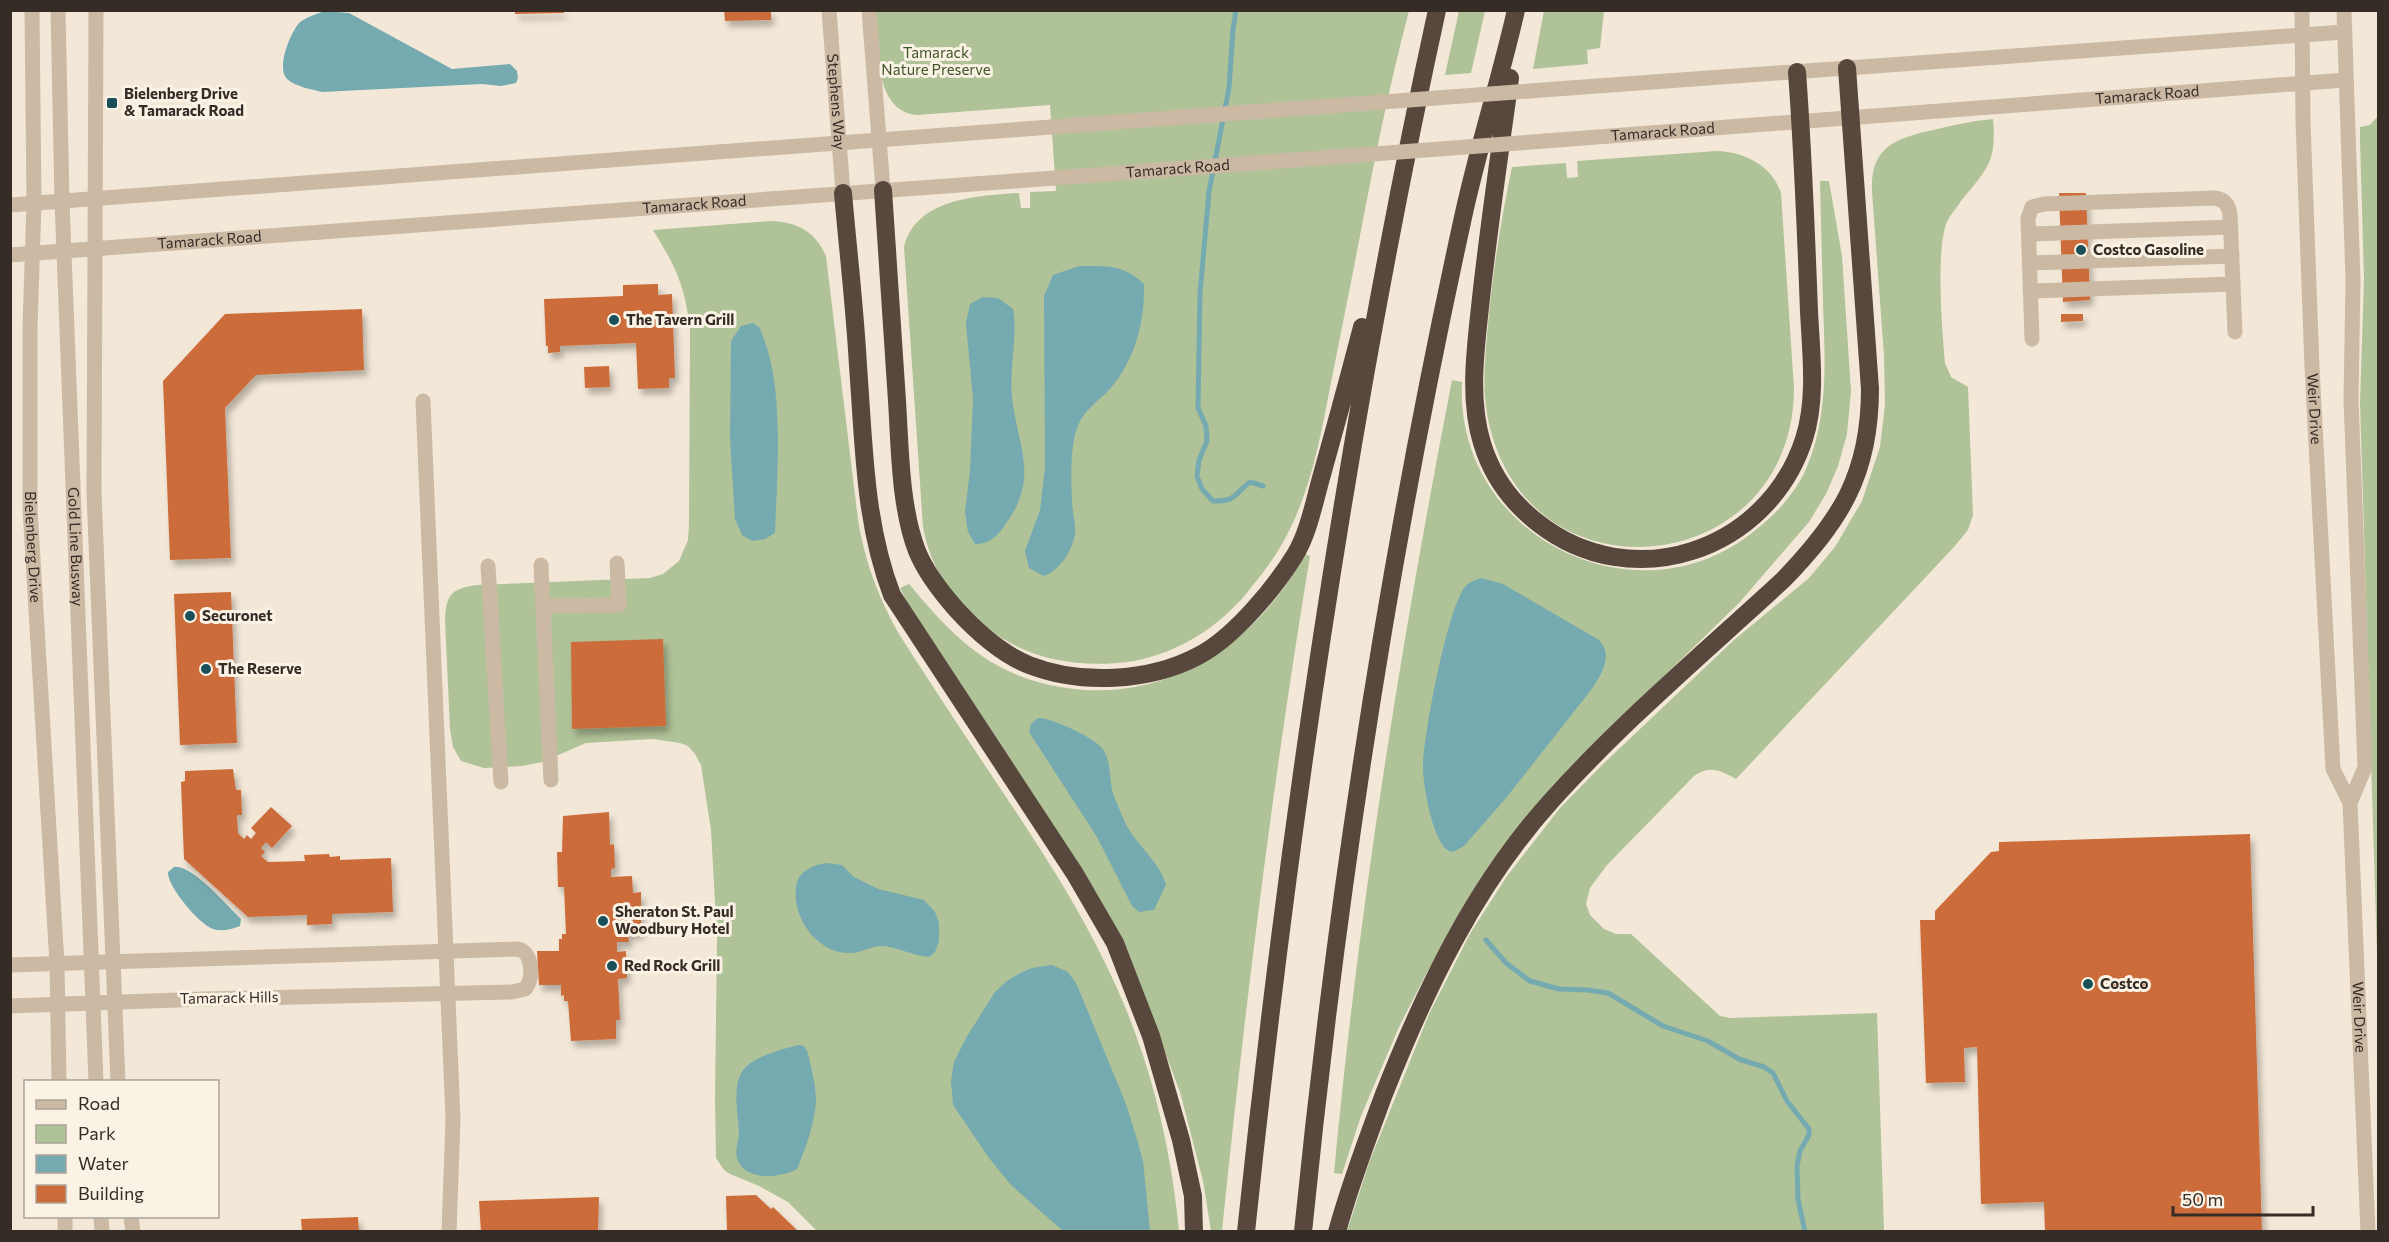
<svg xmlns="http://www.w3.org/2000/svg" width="2389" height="1242" font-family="Commissioner,sans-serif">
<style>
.green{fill:#b0c297}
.water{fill:#75aab1}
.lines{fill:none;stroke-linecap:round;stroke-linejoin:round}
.stream{stroke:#75aab1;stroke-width:5}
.building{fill:#cd6c3b;filter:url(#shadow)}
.minor{stroke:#cbb9a4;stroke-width:15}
.highway{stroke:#58473c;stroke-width:18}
.minor-bridge{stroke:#cbb9a4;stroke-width:15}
.poi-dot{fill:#19505a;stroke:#faf2e5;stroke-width:2}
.labels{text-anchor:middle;stroke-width:6;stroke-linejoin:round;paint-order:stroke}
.park-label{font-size:15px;fill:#415628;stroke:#faf2e5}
.poi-label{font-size:15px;font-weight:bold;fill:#362c26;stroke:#faf2e5;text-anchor:start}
.street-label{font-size:15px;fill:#362c26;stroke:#faf2e5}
</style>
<defs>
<filter id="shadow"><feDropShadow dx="3.5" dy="6" stdDeviation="3" flood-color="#0004"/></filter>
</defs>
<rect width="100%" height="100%" fill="#f3e8d8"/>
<path class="green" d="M876,11H1409C1386,97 1370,184 1353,272C1345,312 1337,352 1329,393C1319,445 1309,497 1282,544C1272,562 1259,578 1246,594C1216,629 1179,652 1134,661C1095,667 1053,664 1018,647C970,623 932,580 923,527L904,247C916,198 978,196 1019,193L1021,208H1030V192L1056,191L1050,105L917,115C872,111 879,43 876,11Z
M1459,11H1485L1471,73L1445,75Z
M1544,11H1604L1600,48L1587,50L1588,64L1533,69Z
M2378,116V987L2360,403L2364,279L2360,139V127L2370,125Z
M1993,119C1997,162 1987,169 1961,201C1956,209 1949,216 1946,224C1936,255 1942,329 1945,363L1951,377L1968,387L1973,515L1968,530L1954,547L1736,779C1720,770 1710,765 1694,776L1607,865L1590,888L1586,904L1590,915L1604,929L1616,934H1631L1720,1016L1731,1018L1877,1013L1884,1231H1347L1369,1163L1429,1014L1471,932L1507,876L1560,808L1602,765L1734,640L1809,578L1835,547L1862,501L1880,447L1885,405L1884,356L1872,191C1870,147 1896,138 1933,130C1953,125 1972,121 1993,119Z
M1717,151C1744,152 1772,165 1781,193L1794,388C1794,575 1535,608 1490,428C1481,394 1485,359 1488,324C1493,271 1501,219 1512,167L1566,163L1567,178L1578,177L1577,161Z
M1820,181H1829L1842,256L1851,391L1847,434L1838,466L1826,494L1809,522L1739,603L1619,720L1464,910L1426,974L1399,1027L1361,1116L1342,1174L1334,1173C1359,906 1401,643 1452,380L1462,382C1454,537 1640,629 1758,528C1778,512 1795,493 1806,469C1829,416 1825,360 1823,304C1822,263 1821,222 1820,181Z
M771,221C797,222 815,231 826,256L858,520C865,562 878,597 899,634C934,689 970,743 1006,797C1047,858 1086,919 1116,986C1151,1063 1171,1147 1179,1231H817L788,1202L759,1186L730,1174L724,1170L716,1158L715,1099L717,939L711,830L701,765L695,754L688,746L680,743L653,739L586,743L542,762L522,766L484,768L461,761L453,747L450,729L445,621C446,594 451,589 477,585L650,578L663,574L679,561L688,540L689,524L690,329C685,286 676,267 653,230Z
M1305,554L1310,556C1273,780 1245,1006 1222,1231H1211L1203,1181L1180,1092L1139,984L909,606L900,588L909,584C934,614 960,644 995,664C1022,680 1054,688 1086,690C1182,695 1261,636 1305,554Z"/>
<path class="water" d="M324,11L349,13L452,69L510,64L517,71L518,78L516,83L501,86L482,84L322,92C311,89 296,87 287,79C276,68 290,34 299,23C304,18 317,14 324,11Z
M1079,266C1106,266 1123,264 1144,284C1145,321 1135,361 1109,390C1098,401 1082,412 1077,428C1070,447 1071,481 1072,501C1072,512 1076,523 1075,533C1073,550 1060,570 1044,576L1029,568L1025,551L1040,510L1045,467L1044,296L1053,275Z
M983,297L998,298L1013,309C1018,338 1009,368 1012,397C1018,449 1040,477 1005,525C997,537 989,544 975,544L968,532L965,512L970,471L973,399L966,323L970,304Z
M753,323L760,328C764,340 769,352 771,364C782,412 777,482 775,533L765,539L752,541L742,535L735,519L730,438L731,341L741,326Z
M1481,578L1503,584L1599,640C1614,656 1601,675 1591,690L1506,798L1464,846L1455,851L1450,852C1432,842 1423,785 1423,766C1423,737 1448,606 1465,587C1469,582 1475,580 1481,578Z
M1038,718C1052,718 1090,736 1100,746C1113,758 1108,784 1115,799C1119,808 1123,819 1128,828C1140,848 1160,863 1166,885L1154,910L1139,912L1132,906L1097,837L1029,732L1031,724Z
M826,863L842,865L854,877L878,889L924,900L935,912L939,923V941L935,952L929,957C914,956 900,948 884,946C872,945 860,954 848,953C816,952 792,917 796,887C798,871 813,865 826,863Z
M174,867C192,864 227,906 241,919L240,926C232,929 222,932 213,929C199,924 167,886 168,872Z
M1052,965L1068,972L1077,985L1126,1104L1136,1136L1143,1161L1150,1231H1063L1011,1185L989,1158L953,1105L951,1081L954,1062L966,1038L995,992L1007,981L1020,973L1032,968Z
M799,1045L804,1046L808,1053C811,1068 816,1084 816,1100C815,1123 806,1147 797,1169C781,1178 744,1182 737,1158C735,1151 738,1142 739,1135C739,1115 729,1080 748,1065C758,1056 785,1048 799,1045Z"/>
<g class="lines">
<path class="stream" d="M1236,10L1233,30L1229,88L1209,192L1200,293L1198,408L1206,426L1207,441L1199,460L1197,476L1202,489L1213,501C1236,502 1234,494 1250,482L1263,486
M1486,940L1506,963L1530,981L1559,989L1588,990L1608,993L1663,1026L1708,1041L1739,1059L1764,1067L1773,1073L1787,1101L1809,1129V1135L1800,1151L1797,1166L1798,1199L1805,1232"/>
</g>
<path class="building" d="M515,10H564V13L515,14Z
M724,10H771V20L725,21Z
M2059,193H2086L2090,300L2063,302Z
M658,284V295L672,294L675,378H669V388L638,389L636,343L560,346V352L548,353V346H546L544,299L623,296V285Z
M362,309L364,370L256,375L225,408L231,558L170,560L163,381L225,314Z
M2061,314H2083V321L2061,322Z
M609,366L610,387L585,388L584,367Z
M231,592L237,743L180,745L174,594Z
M663,639L666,726L572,729L571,642Z
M233,769L236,790H241L242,815H237L238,833L244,839L247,835L251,839L256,833L251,828L271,807L292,826L272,848L266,842L261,848L265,852L261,856L268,862L305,861L304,855L329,854L330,857L340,856V860L391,858L393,912L332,914V924L307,925V915L248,917L184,859L181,782L185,781V771Z
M609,812L610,845L614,844L615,868L611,869V877L632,876L633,893L641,892V933L628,934L629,942H617V952L626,951L627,978L618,979L620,1020H616V1039L571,1041L568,1001H564V995L561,996V985H539L537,951H559V939H562V934H566L564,887H558L557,852H562L563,816Z
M2250,834L2262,1232H2045L2044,1202L1981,1204L1977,1047L1964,1048L1965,1082L1926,1083L1920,920H1935V911L1991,852L1999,851V842Z
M756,1195L771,1209L773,1207L799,1232H727L726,1196Z
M599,1197L598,1232H481L479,1201Z
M358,1217L359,1232H302L301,1219Z"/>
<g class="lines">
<g class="minor">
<path id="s1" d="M32,10L34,203L30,328V509L57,964L59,1082"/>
<path id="s2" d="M58,10L62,201L96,1082"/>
<path d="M96,10L94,493L118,1082"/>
<path id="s3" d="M829,10L843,193"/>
<path d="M869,10L883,190"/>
<path id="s4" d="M2302,10L2303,121L2312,367L2333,769L2350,803L2368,1232"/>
<path d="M2344,10L2353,280L2351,400L2365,767L2350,803"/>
<path d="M1556,89L2344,32"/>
<path id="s5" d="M1545,141L2345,80"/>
<path d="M10,205L1051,127"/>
<path d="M2029,234L2231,227"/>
<path id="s6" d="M10,255L1055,178"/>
<path d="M2029,263L2232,256"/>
<path d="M2030,291L2233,284"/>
<path d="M2032,339L2028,218L2032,207L2044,204L2214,198C2224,199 2229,205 2230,215L2235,332"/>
<path d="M423,401L453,1119L449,1232"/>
<path d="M541,565L551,780"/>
<path d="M488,566L501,782"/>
<path d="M543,606L619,605L617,563"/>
<path d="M10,965L518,949C533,952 534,980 525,989L512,992L205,999L10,1006"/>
<path d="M65,1216V1232"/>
<path d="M101,1216L102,1232"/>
<path d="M131,1216L133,1232"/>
</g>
<path class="highway" d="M1510,78C1500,151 1489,225 1481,298C1476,346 1468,397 1482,443C1492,476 1512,503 1538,523C1632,597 1768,551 1804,439C1817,399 1811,353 1809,311C1806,231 1803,152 1797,72
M883,190C888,260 892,331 897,401C900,448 900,507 917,551C926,573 941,592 956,609C976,631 1002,654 1029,665C1080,685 1149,682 1198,656C1233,638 1274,589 1295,555C1308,534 1314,503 1321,478C1335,428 1349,377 1362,327
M843,193C848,251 855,309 858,366C864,444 864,522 892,595L1075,874L1115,943L1151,1036L1181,1140L1193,1196L1194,1232
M1246,1232C1289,821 1349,414 1437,10
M1303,1232C1337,892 1389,555 1462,222C1477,151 1500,81 1516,10
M1337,1232C1350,1184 1367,1140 1384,1094C1426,988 1475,885 1552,800C1623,721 1705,652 1783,580C1840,521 1870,475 1870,389L1847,68"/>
<g class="minor-bridge">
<path d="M1051,127L1556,89"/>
<path id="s7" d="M1055,178L1545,141"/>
</g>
</g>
<g class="poi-dot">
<rect x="106" y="97" width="12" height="12" rx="3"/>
<circle cx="2081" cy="250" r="6"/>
<circle cx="614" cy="320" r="6"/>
<circle cx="190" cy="616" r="6"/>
<circle cx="206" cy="669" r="6"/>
<circle cx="603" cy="921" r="6"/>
<circle cx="612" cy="966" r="6"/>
<circle cx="2088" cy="984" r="6"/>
</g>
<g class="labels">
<g class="park-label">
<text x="936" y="58">Tamarack<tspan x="936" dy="17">Nature Preserve</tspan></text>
</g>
<g class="poi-label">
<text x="124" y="99">Bielenberg Drive<tspan x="124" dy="17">&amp; Tamarack Road</tspan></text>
<text x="2093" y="255">Costco Gasoline</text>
<text x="626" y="325">The Tavern Grill</text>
<text x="202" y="621">Securonet</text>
<text x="218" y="674">The Reserve</text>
<text x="615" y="917">Sheraton St. Paul<tspan x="615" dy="17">Woodbury Hotel</tspan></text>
<text x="624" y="971">Red Rock Grill</text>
<text x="2100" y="989">Costco</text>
</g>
<g class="street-label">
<text dy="5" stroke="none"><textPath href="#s5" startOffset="604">Tamarack Road</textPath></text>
<text dy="5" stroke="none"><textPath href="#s3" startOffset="92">Stephens Way</textPath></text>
<text dy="5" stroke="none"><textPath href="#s5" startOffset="118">Tamarack Road</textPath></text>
<text dy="5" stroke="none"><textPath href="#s7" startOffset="123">Tamarack Road</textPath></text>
<text dy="5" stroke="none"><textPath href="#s6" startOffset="686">Tamarack Road</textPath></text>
<text dy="5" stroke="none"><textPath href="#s6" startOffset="200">Tamarack Road</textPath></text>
<text dy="5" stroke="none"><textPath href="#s4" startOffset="399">Weir Drive</textPath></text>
<text dy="5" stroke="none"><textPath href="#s1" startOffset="537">Bielenberg Drive</textPath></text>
<text dy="5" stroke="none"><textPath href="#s2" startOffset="537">Gold Line Busway</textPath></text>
<text transform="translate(229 998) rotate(-1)" y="5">Tamarack Hills</text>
<text dy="5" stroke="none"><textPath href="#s4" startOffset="1012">Weir Drive</textPath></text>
</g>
</g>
<rect width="2389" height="1242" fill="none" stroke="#362c26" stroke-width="24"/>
<rect x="24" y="1080" width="195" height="138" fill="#faf2e5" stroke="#aca399" stroke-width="1.5"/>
<rect x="36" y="1100" width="30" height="9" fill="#cbb9a4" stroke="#aca399" stroke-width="1.5"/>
<text x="78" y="1110" font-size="18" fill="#362c26">Road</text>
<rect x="36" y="1125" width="30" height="18" fill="#b0c297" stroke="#aca399" stroke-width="1.5"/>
<text x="78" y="1140" font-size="18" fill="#362c26">Park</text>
<rect x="36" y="1155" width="30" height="18" fill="#75aab1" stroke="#aca399" stroke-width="1.5"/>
<text x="78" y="1170" font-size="18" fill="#362c26">Water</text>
<rect x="36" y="1185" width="30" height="18" fill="#cd6c3b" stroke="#aca399" stroke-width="1.5"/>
<text x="78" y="1200" font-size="18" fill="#362c26">Building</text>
<path d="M2173 1206v9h140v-9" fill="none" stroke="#362c26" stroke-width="3"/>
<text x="2182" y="1206" font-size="18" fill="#362c26" stroke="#faf2e5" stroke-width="4.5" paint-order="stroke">50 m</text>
</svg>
